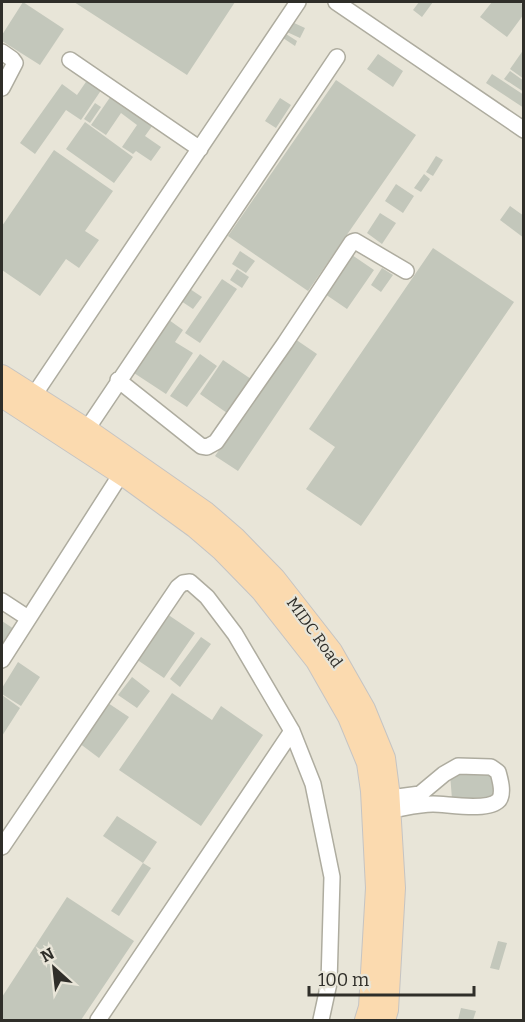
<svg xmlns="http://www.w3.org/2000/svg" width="525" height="1022" font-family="Bitter,serif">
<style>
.building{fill:#c3c7bb}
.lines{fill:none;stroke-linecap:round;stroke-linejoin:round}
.minor-casing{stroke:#aeac9f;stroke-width:18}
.major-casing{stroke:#c5c4c3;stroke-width:22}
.minor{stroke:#fff;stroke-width:15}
.major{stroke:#fbdaaf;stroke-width:20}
.labels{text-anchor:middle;stroke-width:4.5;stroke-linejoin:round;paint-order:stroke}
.street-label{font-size:16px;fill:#2f2e29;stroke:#e8e5d8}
</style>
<rect width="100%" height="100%" fill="#e8e5d8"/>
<path class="building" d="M23,2L64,29L40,65L2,41V35Z
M74,2H235L187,75Z
M419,2H433L422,17L413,10Z
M492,2H519L524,5V14L507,37L480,17Z
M292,22L305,28L300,38L287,32Z
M286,34L297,41L295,46L283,38Z
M524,49V79L510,69Z
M378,54L403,71L393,87L367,69Z
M510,71L524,81V92L504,79Z
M492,74L524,95V108L486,83Z
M90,76L104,86L81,120L66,110L35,154L20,143L62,84L77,95Z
M336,80L416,135L308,291L228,236Z
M113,93L155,122L145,136L161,147L151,161L136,151L133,154L122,147L137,125L121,113L106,135L91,125Z
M280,98L291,105L276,128L265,121Z
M95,103L101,107L90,123L84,119Z
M85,122L133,157L114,183L66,149Z
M54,150L113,191L85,231L99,240L79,268L66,259L40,296L2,270V226Z
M436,156L443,160L433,176L426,172Z
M424,174L430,179L421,192L414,188Z
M396,184L414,196L403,213L385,201Z
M510,206L524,216V238L500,220Z
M380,213L396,223L382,244L367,233Z
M433,248L514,302L361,526L306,489L335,447L309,429Z
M240,251L255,261L246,273L232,264Z
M352,255L374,270L347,309L325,294Z
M382,268L393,275L381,292L371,285Z
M237,269L249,277L242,288L230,280Z
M222,279L237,289L200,343L185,333Z
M190,289L202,297L193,309L181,301Z
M169,320L183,330L175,342L193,353L166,394L134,373Z
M295,339L317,354L238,471L215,456Z
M200,354L217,366L187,407L170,396Z
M223,360L251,379L227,413L200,394Z
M167,614L195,633L164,678L136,659Z
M2,621L14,629L2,649Z
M201,637L211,644L180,687L170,679Z
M18,662L40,677L21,706L2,694V688Z
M132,677L150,691L137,708L118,695Z
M172,693L212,720L221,706L263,735L201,826L119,770Z
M2,695L20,708L2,736Z
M108,703L129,717L99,758L79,743Z
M493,773V797L452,799L450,774Z
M117,816L157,842L143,863L103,836Z
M143,863L151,868L119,916L111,911Z
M67,897L134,941L81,1020H2V997Z
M498,941L507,943L499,970L490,968Z
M461,1008L476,1011L473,1020H458Z"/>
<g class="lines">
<g class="minor-casing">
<path id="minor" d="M336,2L524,130
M2,52L12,59L15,63L2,88
M70,60L200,149
M118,380L201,446L207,447L216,442L285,343L352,242L355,241L406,271
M28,404L298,2
M87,429L337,57
M2,601L28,618
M2,660L121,474
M390,798L420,794L444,774L458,766L491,767L498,772C500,779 504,793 499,800C488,812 448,804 433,804C419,804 404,808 391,810
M2,847L178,587L183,583L190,582L207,597L235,634L292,731L313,784L332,877L329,983L321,1020
M98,1020L292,731"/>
</g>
<g class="major-casing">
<path id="major" d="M2,375L87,429L206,512L235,537L275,578L332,651L365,709L385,758L389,789L395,888L388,1010L385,1020
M2,397L128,479L194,527L222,551L261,591L316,661L348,717L367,763L371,791L376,888L369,1007L365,1020"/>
</g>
<use href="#minor" class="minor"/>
<use href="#major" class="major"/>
</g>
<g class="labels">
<g class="street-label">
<text transform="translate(315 632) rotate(54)" y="6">MIDC Road</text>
</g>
</g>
<rect width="525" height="1022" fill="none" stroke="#2f2e29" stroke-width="6"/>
<g transform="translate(54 968) rotate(333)" stroke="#e8e5d8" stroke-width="4.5" paint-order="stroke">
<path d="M0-4.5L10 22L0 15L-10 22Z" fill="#2f2e29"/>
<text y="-9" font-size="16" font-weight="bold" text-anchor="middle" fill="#2f2e29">N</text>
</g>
<path d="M309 986v9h165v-9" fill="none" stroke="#2f2e29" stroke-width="3"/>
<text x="318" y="986" font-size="18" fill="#2f2e29" stroke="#e8e5d8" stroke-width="4.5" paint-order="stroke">100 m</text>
</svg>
